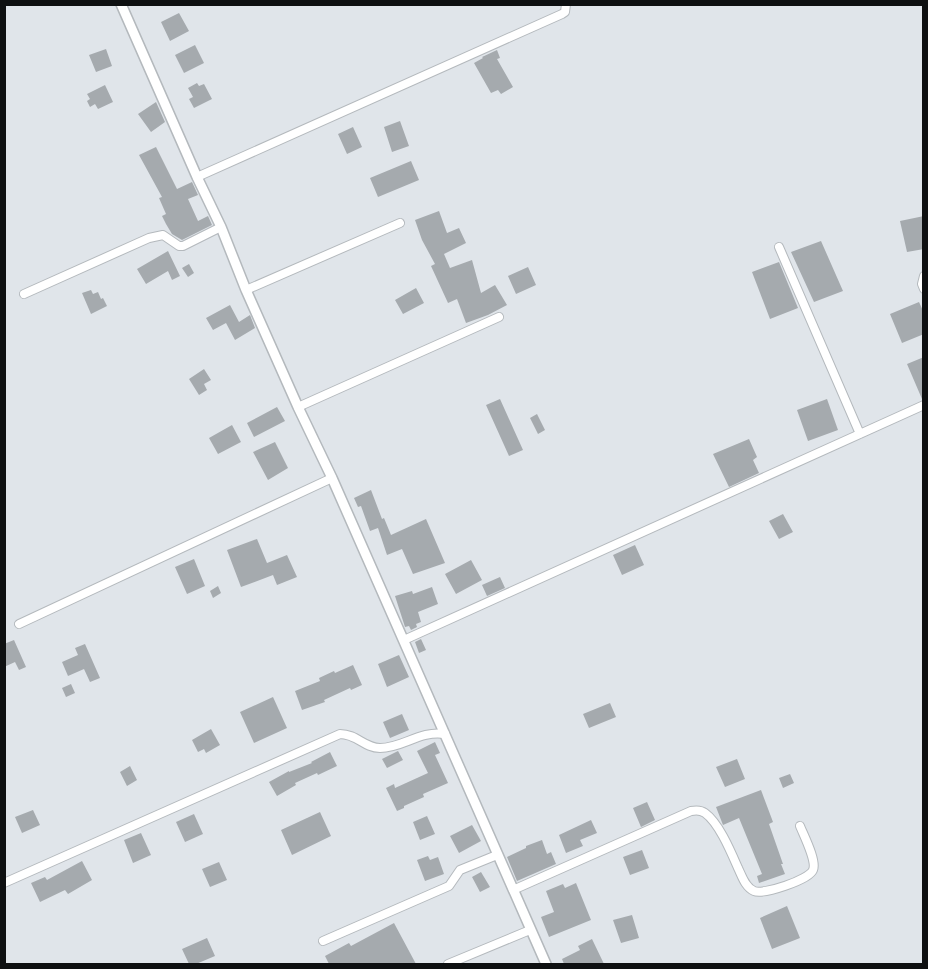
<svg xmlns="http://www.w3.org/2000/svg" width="928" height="969" font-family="Arial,sans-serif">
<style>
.building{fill:#a5aaae}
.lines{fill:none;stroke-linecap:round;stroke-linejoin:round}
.minor-casing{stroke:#b4b9bd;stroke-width:10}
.tertiary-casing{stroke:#b4b9bd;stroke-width:12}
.minor{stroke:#fff;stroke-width:8}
.tertiary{stroke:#fff;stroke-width:9}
</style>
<rect width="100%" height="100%" fill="#e0e5ea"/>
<path class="building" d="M179,13L189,31L170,41L161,22Z
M195,45L204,63L184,73L175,55Z
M106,49L112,66L96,72L89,55Z
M497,50L500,58L497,59L513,87L501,94L498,90L491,93L474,63L483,58L482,57Z
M197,83L199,86L204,84L212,99L194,108L189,99L193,97L188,88Z
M105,85L113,102L98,109L95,104L90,107L87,101L90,99L87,94Z
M156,102L165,122L151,132L138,114Z
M400,121L409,146L392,152L384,127Z
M353,127L362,147L347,154L338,134Z
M156,147L177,189L192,182L198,195L188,199L198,221L208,216L212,225L182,240L172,234L166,224L162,216L166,214L159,198L162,197L139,155Z
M411,161L419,180L378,197L370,178Z
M439,211L447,233L459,228L466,243L444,254L450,268L472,260L481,293L495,285L507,305L488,315L466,323L457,299L448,303L431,266L435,264L422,240L415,220Z
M924,216V249L907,252L900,221Z
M821,241L843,291L814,302L791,252Z
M168,251L180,276L172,280L168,271L146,284L137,269Z
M779,262L798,308L770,319L752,272Z
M189,264L194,273L188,277L182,268Z
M528,267L536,285L516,294L508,276Z
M416,288L424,303L403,314L395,300Z
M91,290L93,294L98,292L101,299L103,298L107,306L91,314L82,293Z
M919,302L924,313V334L902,343L890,314Z
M230,305L239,322L250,315L255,328L235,340L226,323L213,330L206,318Z
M924,357V399H922L907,364Z
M204,369L211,380L204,384L207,390L199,395L189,379Z
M500,399L523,450L509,456L486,405Z
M827,399L838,430L808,441L797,410Z
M277,407L285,421L254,437L247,423Z
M537,414L545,430L538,434L530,418Z
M232,425L241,442L218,454L209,438Z
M749,439L757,457L753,460L759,473L729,487L713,454Z
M275,442L288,468L268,480L253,452Z
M371,490L382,519L384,518L391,535L426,519L445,563L413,574L402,549L387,555L378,528L370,531L361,506L358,507L354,498Z
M783,514L793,532L779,539L769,521Z
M257,539L267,563L287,555L297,577L277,585L273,575L241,587L227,550Z
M635,545L644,565L622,575L613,555Z
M194,559L205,586L187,594L175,567Z
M471,560L482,580L456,594L445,574Z
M500,577L505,588L487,596L482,585Z
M218,586L221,593L213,598L210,591Z
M432,587L438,604L418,612L421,622L416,624L417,627L411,630L409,626L405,627L395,596L412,591L413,594Z
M421,639L426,650L419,653L415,642Z
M14,640L26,667L19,670L15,662L4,667V644Z
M85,644L100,678L90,682L84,669L68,676L62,662L78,655L75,648Z
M399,655L409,677L387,687L378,664Z
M353,665L362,685L351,690L350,688L324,700L325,702L302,710L295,691L320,681L319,678L334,671L335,673Z
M71,684L75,693L66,697L62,688Z
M273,697L287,728L254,743L240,712Z
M610,703L616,717L589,728L583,714Z
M402,714L409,730L390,738L383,722Z
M211,729L220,745L206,753L204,749L198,752L192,740Z
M435,742L440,753L435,755L448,783L423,794L424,797L404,806V808L397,811L386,788L394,784L395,788L428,773L417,751Z
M398,751L403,760L387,768L382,759Z
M330,752L337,766L318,775L317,773L295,783L296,785L277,796L269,782L289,771V772L312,763L311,762Z
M737,759L745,779L725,787L716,767Z
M130,766L137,780L127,786L120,772Z
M790,774L794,783L783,788L779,778Z
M761,790L773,822L769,824L783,864H781L785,874L759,883L757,876L762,874L739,818L723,825L716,807Z
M647,802L655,820L641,827L633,808Z
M33,810L40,825L22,833L15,817Z
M320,812L331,836L292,855L281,830Z
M194,814L203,834L185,842L176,822Z
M427,816L435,834L420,840L413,822Z
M591,820L597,833L580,840L583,846L566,853L559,835Z
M472,825L481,841L459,853L450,836Z
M141,833L151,855L133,863L124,840Z
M542,840L547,854L551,852L556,864L517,881L507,857L526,848V846Z
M642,850L649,868L630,875L623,857Z
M428,856L430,860L438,857L444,874L425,881L417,860Z
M82,861L92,880L68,894L65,890L40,902L31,883L45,877L47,880Z
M219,862L227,880L210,887L202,869Z
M481,872L490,887L480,892L472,877Z
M576,883L591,920L549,937L541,917L554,912L546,891L563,884L565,888Z
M787,906L800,938L772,949L760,918Z
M632,915L639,938L621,943L613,920Z
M394,923L416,964H329L325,956L349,943L351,946Z
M207,938L215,956L196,964H189L182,949Z
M592,939L604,964H564L562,959L580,950L578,946Z"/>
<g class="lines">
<g class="minor-casing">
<path id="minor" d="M197,177L562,14L565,12L566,4
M779,247L860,434
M924,276L922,284L924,289
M246,290L400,223
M24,294L149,238L163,235L179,246H183L221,227
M298,407L499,317
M19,624L332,478
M404,640L924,405
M4,883L340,734C357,734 364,748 380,748C403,748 420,730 445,734
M513,890L691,811C696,810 701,810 705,813C719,823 731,852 738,868C742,876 745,887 754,891C763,895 809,880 813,870C817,861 804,836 800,826
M323,941L449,886L460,870L497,855
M448,964L530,930"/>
</g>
<g class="tertiary-casing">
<path id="tertiary" d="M121,4L197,177L221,227L246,290L298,407L332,478L546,964"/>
</g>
<use href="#minor" class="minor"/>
<use href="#tertiary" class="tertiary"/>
</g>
<rect width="928" height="969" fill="none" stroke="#0e1011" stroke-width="12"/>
</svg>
